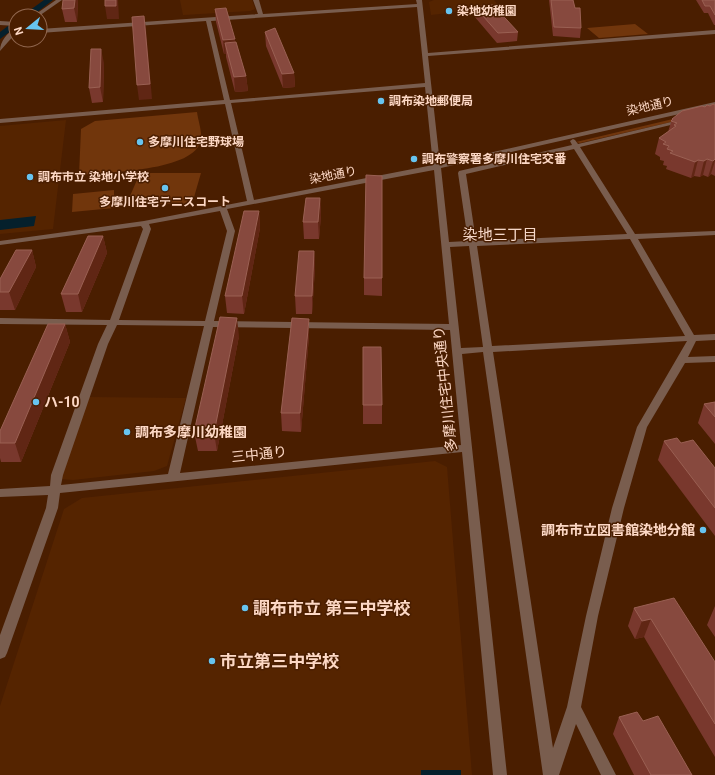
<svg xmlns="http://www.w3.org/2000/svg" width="715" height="775" font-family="Roboto,'Noto Sans JP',sans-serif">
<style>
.built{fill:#552400}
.green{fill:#71360c}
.water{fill:#05202c}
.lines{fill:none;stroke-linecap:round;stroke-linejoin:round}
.canal{fill:#05202c;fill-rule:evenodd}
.minor{fill:#795d4e;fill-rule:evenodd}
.wall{fill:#79382d}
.shaded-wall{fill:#602614}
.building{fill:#87493e;stroke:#9a6053}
.poi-dot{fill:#67c4ef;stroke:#4a1e00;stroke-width:1.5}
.labels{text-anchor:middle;stroke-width:3;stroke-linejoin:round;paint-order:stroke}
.far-poi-label{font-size:12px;font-weight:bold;fill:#fdd8c5;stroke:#4a1e00;text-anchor:start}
.far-street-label{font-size:12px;fill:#fdd8c5;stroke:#4a1e00}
.street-label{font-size:14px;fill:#fdd8c5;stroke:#4a1e00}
.poi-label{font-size:14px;font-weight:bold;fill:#fdd8c5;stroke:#4a1e00;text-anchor:start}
.neighbourhood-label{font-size:15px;fill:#f5d7c8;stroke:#4a1e00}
.near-poi-label{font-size:17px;font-weight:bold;fill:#fdd8c5;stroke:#4a1e00;text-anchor:start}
</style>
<rect width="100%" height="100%" fill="#4a1e00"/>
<path class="built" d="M180,0H252L255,9L250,11L184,15H183Z
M434,0H494L500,7L431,15L429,2Z
M66,120L53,229L0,234V126Z
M88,397L186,398L167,466L154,471L73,480L61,479Z
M435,461L447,467L472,775H0V706L64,509L82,498Z"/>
<path class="green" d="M635,24L648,34L599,38L587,28Z
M715,109V112L580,143L576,142Z
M197,112C198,120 202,131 201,139C197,172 104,172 79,175L81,129L95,121Z
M140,173H201L192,204L127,203Z
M114,190V208L72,212L73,194Z"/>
<path class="water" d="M36,216L34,226L0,230V220Z
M421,770H461V775H421Z"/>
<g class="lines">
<path class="canal" d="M44,0H53L32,16H22Z
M16,20V27L0,39V32Z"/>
<path class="minor" d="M56,0H62L39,16H33Z
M253,0H259L263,14L417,4L416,0H422L428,53L715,30V34L428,56L440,164L715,102V106L441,168L449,242L468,241L458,173L459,171L572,145L570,141L573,139L575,140L578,144L684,119L687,121L580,147L635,234L715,231V235L638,239L694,335L715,334V340L696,341L688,357L715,356V362L685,363L647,427L624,508L598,616L581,707L616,775H601L576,724L559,775H543L483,352L462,354L507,775H493L462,452L60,493L58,508L7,653L5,657L0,659V635L46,508L48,495L0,497V489L50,486L51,475L98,344L107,325L0,324V318L110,320L143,229L141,226L0,245V241L144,221L247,201L225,104L0,123V119L224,100L206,21L40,33V29L258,14ZM417,7L425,83L230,100L211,21ZM425,87L433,165L254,200L231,103ZM574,149L627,234L476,241L466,174ZM434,170L449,324L214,321L235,231L227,209ZM220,211L227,231L205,321L119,320L151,229L149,224ZM630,239L685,336L492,346L477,246ZM469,246L483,347L461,348L450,247ZM117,325L204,326L168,474L61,485L63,475L108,344ZM213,327L450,330L461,445L180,473ZM687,341L637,427L612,508L586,616L567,707L553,748L493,352Z
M0,21L16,22V26L0,25Z
M16,28V33L0,51C0,41 7,33 16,28Z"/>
</g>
<path class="wall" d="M78,0L77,22H65L62,9Z
M549,0H573L575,8L581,28L580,38L553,36Z
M696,0H715V25H714L708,13H704Z
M475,7L518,32L517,41L497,43L474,16Z
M215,9L235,39V43L246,76L248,91L235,92L226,57V54H224L216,22Z
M265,32L294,73L295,87L283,88L266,46Z
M104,63L103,102L92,103L89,88Z
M715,105V176L711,174L708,177L703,175L700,177L694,176L691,178L666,169L667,166L663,165L664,161L660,160V157L655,154L659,138L668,132L672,119L705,107Z
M320,198L321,215L319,239H304L303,222Z
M259,211L260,228L244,314L227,313L225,296Z
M103,236L107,253L82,312H66L61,294Z
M32,250L36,267L15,310H0V279Z
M314,251L315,268L312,314H296L295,296Z
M364,278H382V296L364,295Z
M309,319V336L301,432L282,431L281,413Z
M65,324L70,342L21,462H1L0,458V431Z
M239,336L217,451H198L194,432Z
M363,347L382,405V424H363Z
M715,402V444L698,423L704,404Z
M664,441L681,443L715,468V536L658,460Z
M715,606V637L707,625Z
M634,608L715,662V757L644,637L635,639L628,626Z
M619,717L643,721L692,775H634L613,734Z"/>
<path class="shaded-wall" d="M75,0H78L77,22L74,8Z
M116,0H118L119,19H107L105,6Z
M144,16L146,29L152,99L139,100L137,85Z
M235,39L236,53L225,43L226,54H224L223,40Z
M101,49L104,63L103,102L100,87Z
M294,73L295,87L283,88L282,74Z
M246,76L248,91L235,92L234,77Z
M707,159L703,175L700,177L704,161Z
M715,159V161L711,174L708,177L713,161Z
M698,160L694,176L691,178L695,162Z
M320,198L321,215L319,239L318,222Z
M259,211L260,228L244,314L242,296Z
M103,236L107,253L82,312L78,294Z
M32,250L36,267L15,310L9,292Z
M314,251L315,268L312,314V296Z
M237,318L239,336L217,451L214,433Z
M309,319V336L301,432L300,413Z
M65,324L70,342L21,462L15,443Z
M651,619L644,637L635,639L642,621Z"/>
<path class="building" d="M63,0H75L74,8L62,9Z
M105,0H116V6H105Z
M551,0H573L575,8H580L581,28L554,27Z
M702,0H715V15L710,6H705Z
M493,5L518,32L498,33L475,7Z
M226,8L235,39L223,40L215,9Z
M144,16L150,84L137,85L132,17Z
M275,28L294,73L282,74L265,32Z
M236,42L246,76L234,77L225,43Z
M91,49H101L100,87L89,88Z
M713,104L715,105V159L713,161L707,159L704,161L698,160L695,162L670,153L673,151L667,149L669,146L663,144L666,142L659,138L676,126L674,125L677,123L671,121L673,119H672L682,111L702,106L705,107L707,105L710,106Z
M366,175L382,176V278H364Z
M306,198H320L318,222H303Z
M244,211H259L242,296H225Z
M88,236H103L78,294H61Z
M16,250H32L9,292H0V279Z
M299,251H314L312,296H295Z
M220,317L237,318L214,433L194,432Z
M292,318L309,319L300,413H281Z
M48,324H65L15,443H0V431Z
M363,347H381L382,405H363Z
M715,402V417L704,404Z
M677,438L681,443L693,440L715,468V508L664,441Z
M674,598L715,662V724L651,619L642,621L634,608Z
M637,712L643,721L658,716L692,775H651L619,717Z"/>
<g class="poi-dot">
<circle cx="449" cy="11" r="4"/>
<circle cx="381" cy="101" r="4"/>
<circle cx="140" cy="142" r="4"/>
<circle cx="414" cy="159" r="4"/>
<circle cx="30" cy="177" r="4"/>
<circle cx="165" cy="188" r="4"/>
<circle cx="36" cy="402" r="4"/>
<circle cx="127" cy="432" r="4"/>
<circle cx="703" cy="530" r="4"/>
<circle cx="245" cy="608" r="4"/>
<circle cx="212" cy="661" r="4"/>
</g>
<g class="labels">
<g class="far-poi-label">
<text x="457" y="15">染地幼稚園</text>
<text x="389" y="105">調布染地郵便局</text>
<text x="148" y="146">多摩川住宅野球場</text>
<text x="422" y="163">調布警察署多摩川住宅交番</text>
<text x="38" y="181">調布市立 染地小学校</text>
<text x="165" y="206" text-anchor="middle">多摩川住宅テニスコート</text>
</g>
<g class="far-street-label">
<text transform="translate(650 106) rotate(-13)" y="4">染地通り</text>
<text transform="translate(333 175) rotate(-11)" y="4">染地通り</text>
</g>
<g class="street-label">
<text transform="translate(445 389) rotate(-96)" y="5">多摩川住宅中央通り</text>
<text transform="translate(259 454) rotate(-6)" y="5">三中通り</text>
</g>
<g class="poi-label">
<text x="44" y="407">ハ-10</text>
<text x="135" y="437">調布多摩川幼稚園</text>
<text x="695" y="535" text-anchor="end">調布市立図書館染地分館</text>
</g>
<g class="neighbourhood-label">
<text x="500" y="240">染地三丁目</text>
</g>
<g class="near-poi-label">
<text x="253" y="614">調布市立 第三中学校</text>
<text x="220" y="667">市立第三中学校</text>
</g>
</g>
<g transform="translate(28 28) rotate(252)"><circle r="19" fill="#4a1e00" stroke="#92684f"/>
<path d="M0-3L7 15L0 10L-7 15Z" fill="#67c4ef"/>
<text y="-6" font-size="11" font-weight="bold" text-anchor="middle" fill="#fdd8c5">N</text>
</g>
</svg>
